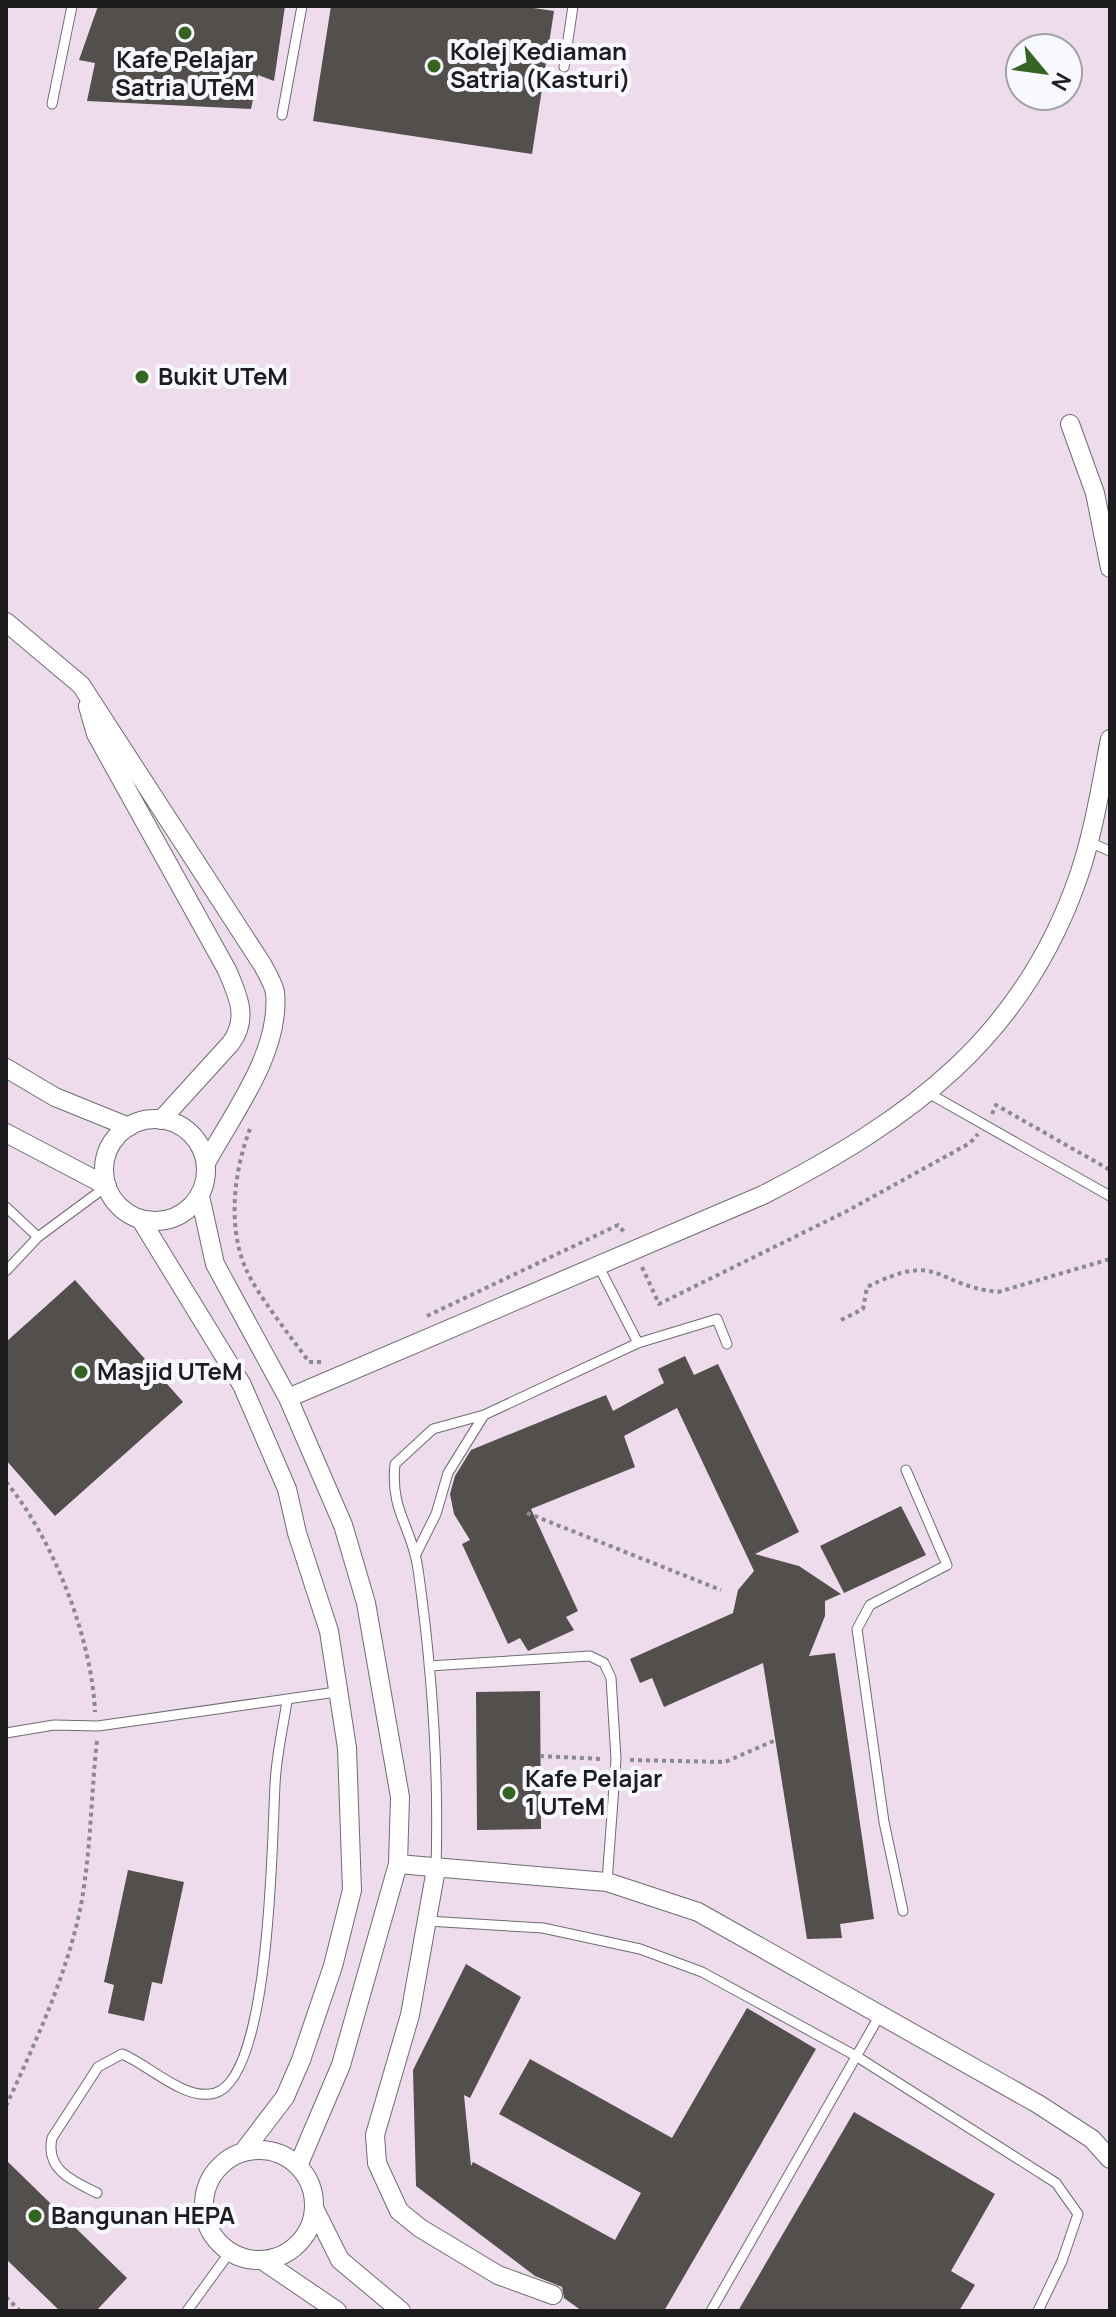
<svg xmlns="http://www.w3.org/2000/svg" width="1116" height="2317" font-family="Manrope,sans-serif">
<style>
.education{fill:#eedced;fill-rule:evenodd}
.building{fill:#534f4d}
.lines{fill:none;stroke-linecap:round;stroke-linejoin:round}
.service-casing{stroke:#6c6d71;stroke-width:11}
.minor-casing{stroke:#6c6d71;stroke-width:20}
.path{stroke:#898a8d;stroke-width:4;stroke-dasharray:4 4;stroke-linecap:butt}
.service{stroke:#fff;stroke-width:9}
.minor{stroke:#fff;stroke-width:18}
.poi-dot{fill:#356322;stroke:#f8f9fe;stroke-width:3}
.labels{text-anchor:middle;stroke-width:8;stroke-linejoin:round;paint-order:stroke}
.poi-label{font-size:24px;font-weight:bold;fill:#1d1d1f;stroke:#f8f9fe;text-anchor:start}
</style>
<rect width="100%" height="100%" fill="#eaecf0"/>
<path class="education" d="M6,6H1110V2311H6ZM1020,48H1068V96H1020Z"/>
<path class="building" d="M98,6H285L274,81L258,75L251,109L87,101L95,63L79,60Z
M331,6H520L554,11L532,154L313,121Z
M75,1280L183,1402L55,1516L6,1460V1342Z
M685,1356L694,1375L718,1364L799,1532L755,1554L799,1566L841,1594L825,1601V1616L809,1656L835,1653L874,1919L840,1924L842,1938L807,1939L763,1663L664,1707L652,1678L640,1683L630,1659L733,1613L738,1590L754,1571L677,1408L624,1436L635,1467L531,1509L578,1611L566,1617L574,1630L528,1651L520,1638L508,1644L462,1544L470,1540L454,1514L450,1494L455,1476L471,1450L606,1395L613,1411L664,1383L658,1369Z
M901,1506L926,1555L844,1593L820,1546Z
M540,1691L541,1829L477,1830L476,1692Z
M128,1870L184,1882L162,1984L152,1982L144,2021L108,2013L114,1985L104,1982Z
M466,1964L521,1997L470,2098L464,2095L471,2166L473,2162L615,2240L641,2193L499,2114L530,2059L672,2138L747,2008L816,2049L664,2311H582L564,2298L562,2287L535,2276L416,2186L413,2070Z
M854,2112L995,2194L951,2271L975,2285L959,2311H738Z
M6,2160L127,2278L96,2311H60L6,2259Z"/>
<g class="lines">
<g class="service-casing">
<path id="service" d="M564,67L573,6
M52,104L72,6
M282,115L302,6
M1089,842L1110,851
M930,1094L1110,1196
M6,1207L38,1237
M598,1265L638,1343
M6,1271L38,1237L107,1186
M416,1554L436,1514L448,1473L484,1415
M429,1666L590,1656L604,1663L611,1678L616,1759L607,1882
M6,1733L54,1725L98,1726L336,1692
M436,1869C439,1769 432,1668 418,1569C412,1526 390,1512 395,1464L433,1429L484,1415L638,1343L717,1319L727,1344
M903,1911L884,1822L857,1629L870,1605L947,1565L906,1470
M427,1921L543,1928L640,1949L702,1972L856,2056L1056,2183L1078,2214L1062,2261L1038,2311
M97,2193C73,2181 45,2170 52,2138L98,2067L122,2054C148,2064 185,2102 215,2093C271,2077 272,1837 275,1785C276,1757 283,1728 287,1701
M187,2311L230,2252
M711,2311L881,2013"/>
</g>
<g class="minor-casing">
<path id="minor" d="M1070,424L1095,493L1110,568
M6,622L81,685L262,964C267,973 273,983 275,992C281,1052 233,1113 206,1163
M88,706L96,734L227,970C238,996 249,1018 231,1043L161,1120
M6,1068L55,1097L129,1127
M104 1170a51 51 0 1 1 102 0a51 51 0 1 1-102 0Z
M6,1133L107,1186
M200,1196L215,1264L288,1398L343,1525L366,1603L400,1797L398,1864L341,2065L298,2166
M141,1220L242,1385L287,1489L297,1533L329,1631L347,1748L352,1890L333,1966L301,2060L285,2097L243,2152
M288,1398L763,1195C909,1120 1023,1039 1079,875C1094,831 1101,784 1110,739
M398,1864L607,1882L698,1912L1038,2104L1092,2139L1110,2159
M436,1869L410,2015L375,2135L377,2163L399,2211L420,2228L498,2275L553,2295
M204 2205a55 55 0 1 1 110 0a55 55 0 1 1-110 0Z
M314,2208L340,2260L401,2311
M262,2260L337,2311"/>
</g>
<path class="path" d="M992,1114L996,1105L1110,1170
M250,1129C234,1170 227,1227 246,1269C257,1295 292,1338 309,1362H324
M642,1267L659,1304L847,1211L970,1143L978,1134
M427,1316L618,1225L626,1234
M841,1320L863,1309L867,1287C941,1250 933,1285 998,1292L1110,1259
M6,1482C53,1538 92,1639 95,1712
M527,1513L721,1590
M540,1756L602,1759
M630,1760L725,1762L776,1740
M6,2106C36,2041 67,1975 81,1905C91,1850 91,1795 97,1740
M6,2297L20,2311"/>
<use href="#service" class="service"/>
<use href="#minor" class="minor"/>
</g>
<g class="poi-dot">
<circle cx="185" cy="33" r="8"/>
<circle cx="434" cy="66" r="8"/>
<circle cx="142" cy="377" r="8"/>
<circle cx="81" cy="1372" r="8"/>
<circle cx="509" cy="1793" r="8"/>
<circle cx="35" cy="2216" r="8"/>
</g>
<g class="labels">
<g class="poi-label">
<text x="450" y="60">Kolej Kediaman<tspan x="450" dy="28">Satria (Kasturi)</tspan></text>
<text x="185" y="68" text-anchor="middle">Kafe Pelajar<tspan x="185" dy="28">Satria UTeM</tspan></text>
<text x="158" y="385">Bukit UTeM</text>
<text x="97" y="1380">Masjid UTeM</text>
<text x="525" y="1787">Kafe Pelajar<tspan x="525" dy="28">1 UTeM</tspan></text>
<text x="51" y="2224">Bangunan HEPA</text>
</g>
</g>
<rect width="1116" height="2317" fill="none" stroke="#1d1d1f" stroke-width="16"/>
<g transform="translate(1044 72) rotate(119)"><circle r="38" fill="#f8f9fe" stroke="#a0a1a5" stroke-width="2"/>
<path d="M0-6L14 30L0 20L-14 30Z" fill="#356322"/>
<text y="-12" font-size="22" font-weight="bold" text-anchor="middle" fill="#1d1d1f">N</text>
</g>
</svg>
